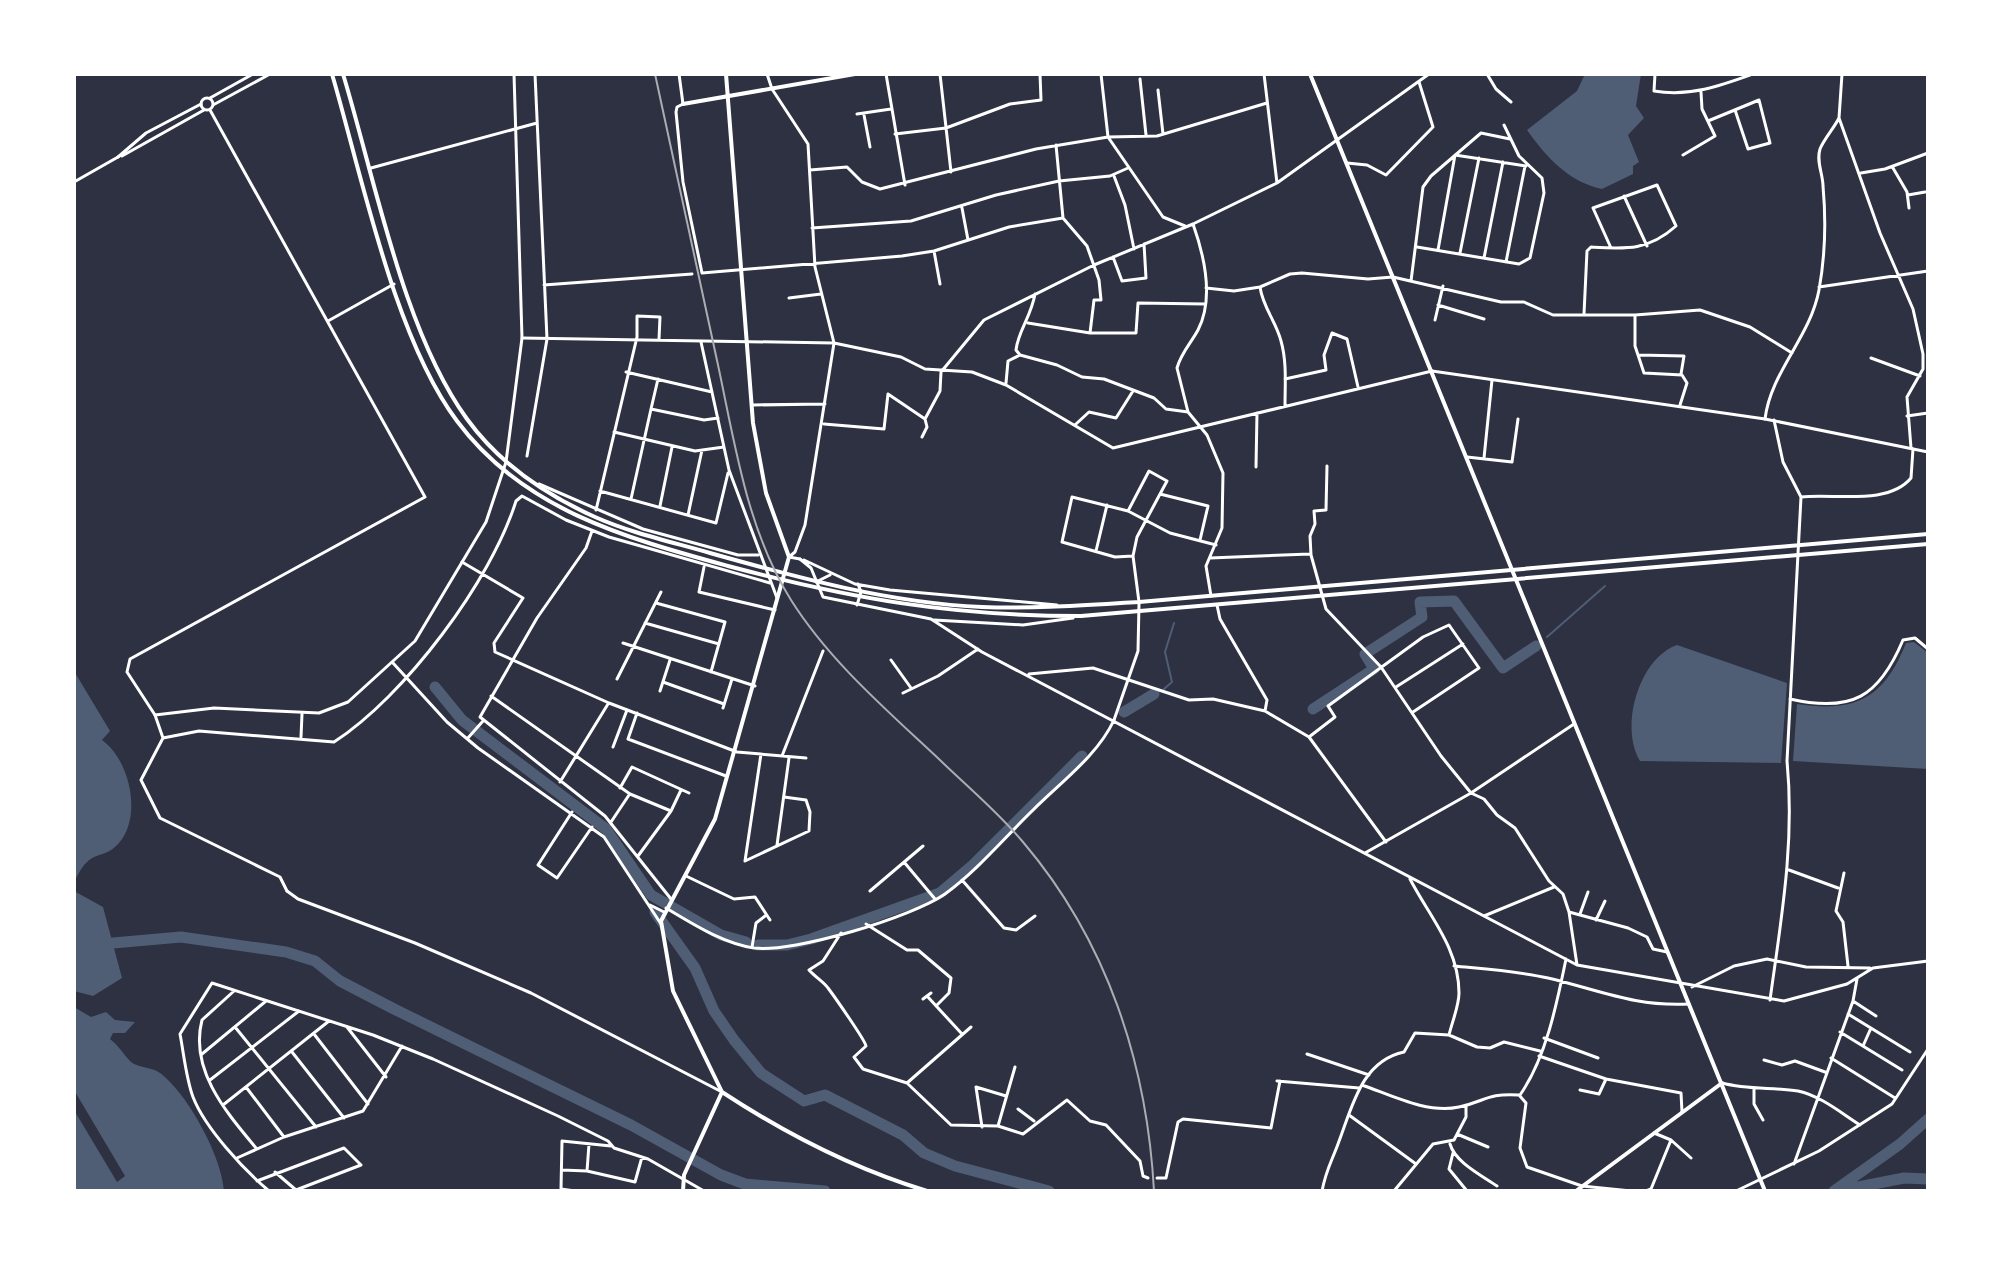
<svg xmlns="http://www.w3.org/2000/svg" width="2002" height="1265" font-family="'Source Sans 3',sans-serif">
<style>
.water{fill:#4f5d75}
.pier{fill:#2d3142}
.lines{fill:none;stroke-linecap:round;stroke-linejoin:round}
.stream{stroke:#4f5d75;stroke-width:2}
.river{stroke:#4f5d75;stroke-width:11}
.minor{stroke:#fff;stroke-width:3}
.tertiary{stroke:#fff;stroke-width:3}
.secondary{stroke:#fff;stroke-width:4}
.primary{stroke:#fff;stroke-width:4}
.rail{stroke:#abadb3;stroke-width:2}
</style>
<rect width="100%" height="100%" fill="#2d3142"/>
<path class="water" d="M1585,74H1641L1636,106L1644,118L1628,135L1639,162L1633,166V174L1602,189C1569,182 1546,157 1527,130L1577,91Z
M1914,642L1928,653V769L1793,761L1797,704C1856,713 1884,698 1906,643Z
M1677,645L1787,683L1781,763L1640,761C1619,727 1639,658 1677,645Z
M74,671L110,731L102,740C129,759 143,815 119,843C101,863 91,845 74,883Z
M74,891L103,907L122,978L93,996L74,991Z
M74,1007L91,1017L106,1012L115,1020L135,1022L125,1033H113L110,1039C119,1046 124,1055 131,1062C139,1068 152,1067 160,1073C188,1094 222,1157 224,1191H74Z"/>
<path class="pier" d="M74,1090L125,1176L117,1182L74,1110Z"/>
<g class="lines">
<path class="stream" d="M1547,637L1605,586
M1164,689L1172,682L1165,652L1174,623"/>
<path class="river" d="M435,687L462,720L606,829L651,895L721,935L746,942
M1313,709L1374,669L1365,654L1422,617L1420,602L1454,601L1503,668L1536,646
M1124,712L1154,694
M655,912L695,968L714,1011L734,1040L761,1073L804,1101L825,1095L903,1135L924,1153L955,1166L1049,1191
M113,943L181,937L286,952L315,961L340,981L394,1009L631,1125L721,1175L745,1184L825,1191
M758,945H787L811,939L940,893L973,865L1082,756
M1834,1191L1900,1144L1928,1119
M1838,1191L1904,1178L1928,1179"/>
<path class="minor" d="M679,74L683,104L677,107L676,112L683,182L702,273L902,256L934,251L1009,227L1063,218
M767,74L772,89L808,144L815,267L834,343L805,525L795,552L789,557
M886,74L905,185
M940,74L951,172
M1101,74L1108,137L1163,217L1185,226
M1264,74L1277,183
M1487,74L1496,89L1511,102
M1655,74L1654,91C1690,97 1720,86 1753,74
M1842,74L1839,118L1880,233L1913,309L1923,354V369L1907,397L1911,448
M1140,79L1146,135
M1158,90L1163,134
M857,114L891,109
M864,115L870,147
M1708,121L1759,100L1770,143L1748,149L1735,110
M895,134L946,128L1010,104L1041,100L1040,74
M1056,145L1063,218L1087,246L1099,280L1101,300H1094L1090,333
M1455,155L1526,166
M1683,155L1715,136L1702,109L1701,92
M122,156L204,110
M118,157L146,133L201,104
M1347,163L1367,165L1386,175L1433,127L1419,82
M371,168L537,123
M1893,168L1907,192L1909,208
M810,170L847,167L862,182L880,189L1036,149L1108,137L1157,136L1267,103
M1861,173L1885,169L1928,153
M1114,176L1125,205L1134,249
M1908,195L1925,192
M1624,196L1647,246
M962,208L968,240
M1193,224C1204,255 1214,299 1198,330C1191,343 1181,353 1177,368L1188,412L1207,435L1223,473L1222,528L1206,566L1211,596
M812,228L911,221L996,195L1059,181L1110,176L1128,168
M1417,247L1519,264L1530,258L1544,193L1542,178L1519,156L1504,125
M1438,250L1455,155
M934,251L940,284
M1460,253L1479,158
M1113,257L1122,281L1146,278L1144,244
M1484,258L1503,162
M1506,262L1525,166
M1411,281L1423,187L1431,176L1481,133L1510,139
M544,285L692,274
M1260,287C1263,308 1276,321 1281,341C1287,362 1285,384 1285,406
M1819,287L1928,271
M1206,288L1234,291L1260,287L1290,274L1302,273L1368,279L1393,277L1501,302H1524L1553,315H1635L1700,310L1750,327L1792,353
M789,298L821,294
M1438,305L1484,319
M1584,314L1587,251L1591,247C1626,249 1648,251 1676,226L1657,185L1593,208L1611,248
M1635,317V346L1644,373L1682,375L1687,383L1680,405
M1435,320L1443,286
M1028,323L1090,333H1136L1138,303L1205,304
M522,338L834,343L901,357L925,369L972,372L1006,385L1113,448L1432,371
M701,342L729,470L777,598
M1020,355L1016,350C1018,331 1031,317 1035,294
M1638,355L1684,356L1681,374
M1871,358L1920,376
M626,372L712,392
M1285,379L1326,370L1324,355L1332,333L1347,339L1358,387
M1006,383L1008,361L1020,355L1057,365L1082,377L1104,379L1154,398L1166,409L1188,412
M753,405L825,404
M651,409L658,379
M1907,416L1928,413
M1765,419C1771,371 1810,338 1819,290C1825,257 1826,219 1823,186C1823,174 1816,162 1820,149C1824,139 1834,128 1839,118
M824,424L884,429L888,394L925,419
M1076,424L1089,412L1116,418L1133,391
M614,432L695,451L724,447
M922,437L927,427L925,419L940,391L941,372L984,320L1094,265L1193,224L1277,183L1429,74
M527,456L547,339L535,74
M1467,457L1512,462L1518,419
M1484,458L1492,380
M1327,466L1326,510L1314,511L1315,524L1310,536L1311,555L1326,609L1381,667L1441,756L1471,793L1484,799L1497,815L1515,828L1549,881L1563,894L1569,912L1577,965
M1256,467L1257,413
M539,484L643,529L738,555H758
M600,491L716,523L728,473
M1160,494L1208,506L1200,540
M1801,497C1833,493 1888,506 1911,478L1913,449
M631,499L651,409L704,420L718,418
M660,506L672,447
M596,510L637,337V316L660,317L659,339
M1128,511L1149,471L1167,481L1137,537L1133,556L1139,602
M688,515L702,450
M592,531L586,548L537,618L480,717L605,816L671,899
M1096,551L1107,505
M1133,556L1115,557L1062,542L1072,497L1128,511L1170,533L1216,545
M1210,558L1310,554
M800,559L811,568L823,597L931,619L982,652L1577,965L1784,1001L1847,984L1873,968L1928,961
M804,560L855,584L890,590L1057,605
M462,562L523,598L494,643L495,652L609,703L737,752L806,758
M704,567L699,592L775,610
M816,582L830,575
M656,603L725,622L711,672
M857,605L861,592L858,584
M1217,605L1220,619L1267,700L1265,711
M934,620L1023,625L1073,618
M645,623L719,644
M623,643L755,686
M891,660L911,688
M393,663L447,722L478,748L604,837L661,924
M1029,674L1093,668L1189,700L1213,699L1265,711L1309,737L1386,842
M617,679L661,592
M663,682L724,704
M1396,687L1463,644
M660,691L670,660
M903,693L938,676L978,649
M491,696L630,794L671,811
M1790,699C1852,713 1879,697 1903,640L1915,638L1928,649
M723,708L732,679
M637,713L628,739L726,776
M155,715L163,738
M301,737L302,714
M1309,737L1335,717L1328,706L1423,637L1449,625L1479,668L1413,712
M467,739L483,721
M613,747L627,710
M761,754L745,861L809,831L810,812L806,800L784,797
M782,756L823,651
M560,782L608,704
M620,788L632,767L689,793
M572,812L538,865L557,878L592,827
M611,822L629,795
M777,845L789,758
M1365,853L1471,793L1574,724
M638,856L671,811L681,790
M904,862L935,899
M1789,870L1838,888
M1844,873L1836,911L1843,922L1848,966
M686,876L734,899L755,897L770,920
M962,880L1004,928L1016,930L1035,916
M287,891L280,877L160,818L141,780L163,738L199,731L334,742C405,696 491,581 516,501L522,496L566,520L609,537L770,583
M870,891L923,846
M650,905L664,912
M666,908C693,924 722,943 754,948C794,953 912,917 945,894C978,870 1004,838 1033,810C1060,783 1098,755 1114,720
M1569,912L1628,928L1647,937L1653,949L1667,952
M1580,914L1588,892
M1484,916L1554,887
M1596,920L1605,901
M866,924L907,950H918L951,978L949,993L936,1006
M841,933L823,961L809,970C815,977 823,981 828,988C834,996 865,1040 866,1046L854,1057L863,1069L907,1083L951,1125L998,1126L1023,1134L1067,1100L1090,1121L1106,1125L1140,1161L1143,1176L1148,1178
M752,947L756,923L765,916
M1454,966C1485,969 1517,971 1548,978C1599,990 1635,1007 1689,1004
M1692,987L1734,966L1767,959L1806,967L1870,968
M234,991L202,1020C189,1070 227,1113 256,1148
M927,996L962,1034
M923,999L931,993
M1770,1000C1781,920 1795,843 1787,761L1801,497L1783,462L1774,420
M1853,1001L1876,1016
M1848,1014L1910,1052
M235,1027L316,1127
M347,1027L386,1077
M1840,1032L1902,1070
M314,1034L368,1104
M1449,1035L1477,1047L1490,1048L1504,1042L1540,1051
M1544,1038L1598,1058
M1863,1046L1871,1028
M292,1052L344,1118
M202,1054L266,1001
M1307,1054L1369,1075
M1539,1056L1606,1079
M1831,1058L1895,1098
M1764,1060L1782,1065L1795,1061L1825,1072
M210,1080L299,1011
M1277,1081L1359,1088
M907,1083L971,1027
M1722,1083C1748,1090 1773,1087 1798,1091C1821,1096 1841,1113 1860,1125
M1362,1085C1391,1095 1427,1114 1459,1107C1487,1101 1486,1093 1519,1095
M246,1087L284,1137
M1580,1090L1599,1094L1606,1079L1681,1093L1682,1112
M1754,1090V1104L1763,1120
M1519,1095L1526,1103L1520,1148L1527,1167L1582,1186L1631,1191
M1520,1095C1546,1058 1557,1003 1566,959
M223,1105L329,1021
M1018,1109L1034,1121
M1349,1115L1416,1164
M998,1126L1015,1067
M982,1127L976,1087L1006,1096
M1654,1133L1671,1140L1691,1158
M1457,1134L1488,1147
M1450,1144C1455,1162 1481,1175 1497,1186
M1453,1153L1449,1169L1467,1191
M237,1158L284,1137L363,1111L402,1046
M1794,1164L1853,1001L1857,979
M562,1170L587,1171L635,1182L642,1157
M587,1171L589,1144
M1157,1178H1166L1178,1122L1183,1119L1271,1128L1280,1081
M257,1181L344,1148L361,1165L296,1190L275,1172
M269,1191C244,1170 205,1128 193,1097C186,1078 184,1055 180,1034L212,983L373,1035L433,1059L558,1116L608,1141L614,1148L648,1159L704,1191
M575,1191L561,1189L562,1141L611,1146
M1322,1191C1326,1170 1331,1163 1338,1144C1352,1108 1361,1061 1404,1052L1415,1033L1449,1035C1452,1022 1459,1006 1459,993C1459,948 1429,916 1410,879
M1394,1191L1433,1144L1454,1140L1466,1117V1105
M1646,1191L1651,1189L1671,1140
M1736,1191L1819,1151L1892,1104L1928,1049"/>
<path class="tertiary" d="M201 104a6 6 0 1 1 12 0a6 6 0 1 1-12 0Z
M210,98L253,74
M213,105L270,74
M210,110L425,497L130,659L127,672L155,715L214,708L319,713L348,702L415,641L486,522L506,462L522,338L514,74
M74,182L118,157
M328,321L394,284
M1432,371L1765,419L1928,452
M789,557L800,559
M1114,720L1138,651L1139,604
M287,891L298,899L415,943L531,993L722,1092"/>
<path class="secondary" d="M1310,74L1765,1191
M683,104L855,74
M722,1092C786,1134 854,1169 927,1191
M683,1191L684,1175L722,1092L673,991L661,921L715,819L789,557L766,493L753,423L726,74
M1576,1191L1722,1083"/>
<path class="primary" d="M332,74C362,176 394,337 457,421C523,510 626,538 728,566C853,599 951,616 1081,616L1928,544
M343,74C375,179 403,331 467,419C499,463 546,495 595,517C631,533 672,542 710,553C799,578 890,603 982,607C1034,609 1087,605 1139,602L1928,534"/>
<path class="rail" d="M655,74C676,171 697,268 718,365C735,444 747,530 791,600C830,662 889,712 942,762C969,788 999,813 1023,842C1107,941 1147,1063 1154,1191"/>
</g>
<rect width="2002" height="1265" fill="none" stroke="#ffffff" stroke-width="152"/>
</svg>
